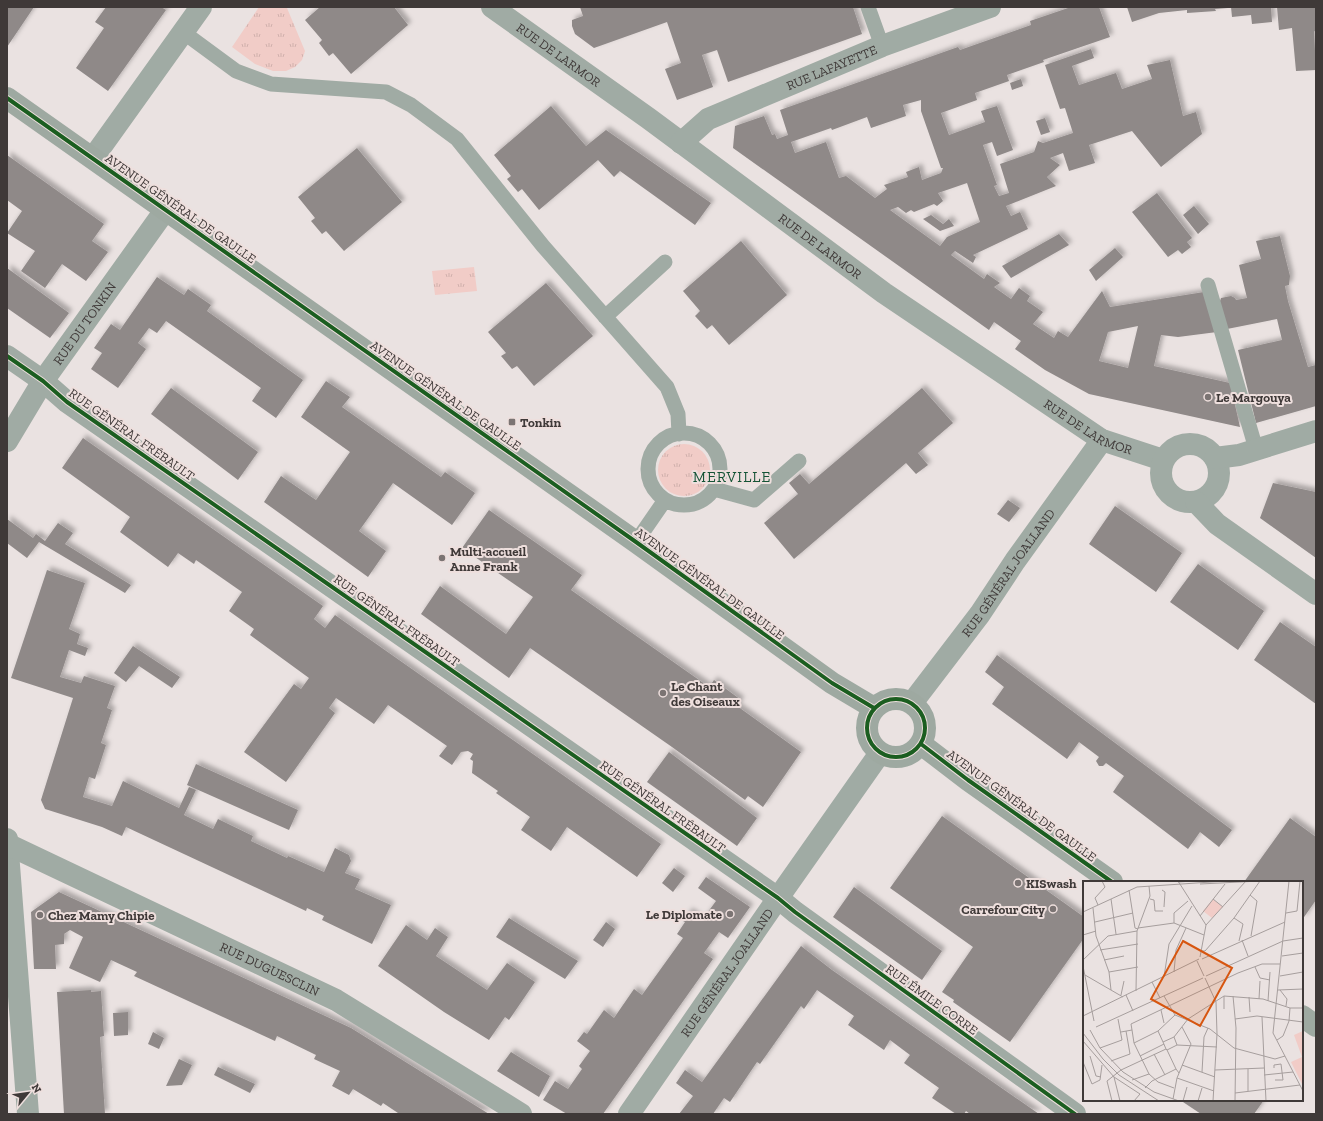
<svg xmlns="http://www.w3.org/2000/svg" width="1323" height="1121" font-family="'Zilla Slab',serif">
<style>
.grass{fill:url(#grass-tufts)}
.building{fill:#8f8988;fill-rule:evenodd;filter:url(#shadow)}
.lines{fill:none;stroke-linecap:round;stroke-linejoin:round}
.lane{stroke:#a0aba4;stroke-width:15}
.street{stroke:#a0aba4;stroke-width:22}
.secondary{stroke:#9ea9a1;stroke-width:22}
.cycleway-casing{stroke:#eedfdd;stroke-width:6}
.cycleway{stroke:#1b5e20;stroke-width:4}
.poi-dot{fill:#7b7473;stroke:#eedfdd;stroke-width:1.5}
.labels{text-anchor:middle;stroke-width:4;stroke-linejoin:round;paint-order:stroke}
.street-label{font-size:13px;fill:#3f3938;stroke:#eedfdd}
.poi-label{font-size:13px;font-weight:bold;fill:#3f3938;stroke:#eedfdd;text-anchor:start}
.quarter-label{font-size:15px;letter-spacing:1px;fill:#145335;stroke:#eedfdd}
.inset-road{fill:none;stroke:#a69e9d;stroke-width:1}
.view{fill:#d75610;fill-opacity:0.15;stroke:#d75610;stroke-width:2}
.inset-edge{fill:none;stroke:#3f3938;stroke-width:2}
</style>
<defs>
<pattern id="grass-tufts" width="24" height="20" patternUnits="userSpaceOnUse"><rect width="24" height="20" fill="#f1ccc7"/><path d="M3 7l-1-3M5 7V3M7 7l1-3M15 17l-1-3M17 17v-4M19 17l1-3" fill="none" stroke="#d0b0ac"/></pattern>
<filter id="shadow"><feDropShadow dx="3.5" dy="-3.5" stdDeviation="2" flood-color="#0004"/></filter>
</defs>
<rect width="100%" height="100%" fill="#eae2e1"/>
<path class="grass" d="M259,7L287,8L305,51L302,60L295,67L286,71H273L255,64L232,47Z
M474,267L477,291L435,295L432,271Z
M658 470a26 26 0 1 1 52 0a26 26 0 1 1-52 0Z"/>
<path class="building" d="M7,7H34L7,47Z
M106,7H161L166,10L108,91L76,68L104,28L95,22Z
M320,7H394L408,25L351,74L333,53L329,56L319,43L322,40L305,20Z
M580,7H853L862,34L728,82L717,50L702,55L713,87L677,100L665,69L681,63L667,22L594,48L575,34L572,26V20L583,16Z
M1071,7H1099L1110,37L1043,60L1044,62L1007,75L1009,81L975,93L977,100L941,113L949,135L985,122L981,111L997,106L1013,150L997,156L992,142L983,145L997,185L994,186L999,196L1009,193L1000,164L1034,152L1038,141L1043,143L1073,133L1065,108L1060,109L1045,65L1091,49L1094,58L1072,66L1079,85L1116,73L1122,89L1152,79L1147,65L1170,60L1183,116L1196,112L1202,134L1161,167L1132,131L1089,145L1095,163L1069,171L1063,153L1050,158L1060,165L1047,177L1056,186L1006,206L1011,216L1020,212L1028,229L973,255L976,257L973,263L955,251L951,255L984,279L987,274L1000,283L994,287L1011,299L1019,288L1030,296L1027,301L1043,312L1033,324L1054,338L1058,331L1068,337L1102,291L1110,307L1204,292L1217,332L1178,337L1161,335L1154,366L1230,383L1240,427L1089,394L1045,370L1015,349L1021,341L994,322L989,330L733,148L735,126L764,116L772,135L775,134L777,139L788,135L780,110L958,47L960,50L1031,25L1030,21ZM921,100V111L941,168H943L941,173L922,180L919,167L906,172L908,177L884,185L887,189L875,198L846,176L839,178L826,142L795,153L791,142L831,128L832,130L867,117L871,128L906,116L903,105ZM967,183L980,222L947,237L940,246L890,210L898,207L906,213L911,210L914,212L934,204L937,206L943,201L938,193ZM1138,326L1128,368L1099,361L1108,332Z
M1127,7H1228V8L1215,9L1216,11L1187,13V10L1159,13L1132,22Z
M1231,7H1271L1272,22L1252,24L1251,15L1232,17Z
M1277,7H1316V31H1314L1316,70L1296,71L1292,28L1279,30Z
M1021,79L1023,86L1012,90L1010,83Z
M551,106L586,146L606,130L711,203L695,225L620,171L614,177L598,160L539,210L522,189L518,192L507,179L511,176L494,155Z
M1045,118L1050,132L1041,135L1036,121Z
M357,148L402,202L344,251L326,231L322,234L311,221L315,218L298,197Z
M7,155L104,224L92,241L108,252L86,281L62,264L45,288L21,271L35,251L7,233L22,211L7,200Z
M1157,193L1192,238L1187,242L1191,247L1182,254L1178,250L1168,257L1132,212Z
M1194,206L1209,224L1198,234L1183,215Z
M931,215L943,224L949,219L954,226L940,231L923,219Z
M1059,234L1069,245L1011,278L1002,266Z
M1280,236L1290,276L1289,285L1285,286L1288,301L1308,367L1316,365V406L1256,423L1238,350L1282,340L1277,319L1227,329L1218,307L1221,298L1231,296L1235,298L1236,300L1247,298L1239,265L1261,259L1256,241Z
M741,241L787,295L729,345L712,325L707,329L695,316L700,311L683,291Z
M1115,248L1123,257L1096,281L1089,270Z
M7,268L69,313L50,338L7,308Z
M157,277L184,295L188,289L211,305L207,311L303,380L276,418L252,401L261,388L166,321L157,333L149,328L138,343L146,349L118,388L91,369L102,353L94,348L111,324L120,330Z
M546,283L593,336L534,386L517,366L512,369L501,356L506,353L488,332Z
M326,381L350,397L342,407L441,477L445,472L475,493L452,525L393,483L359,531L386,551L368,577L264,502L281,476L316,500L350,452L301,417Z
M171,388L258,452L238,480L151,414Z
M922,388L953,423L918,453L928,465L916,474L906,463L794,559L764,523L798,494L789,483L800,474L809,484Z
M83,438L323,606L314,619L325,628L335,615L661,844L637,877L567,827L551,851L521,830L530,817L496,793L498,791L472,773L473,761L470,759L473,754L468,751L461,752L452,765L439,756L447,746L388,705L374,724L336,698L329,708L335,713L286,782L244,752L294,684L301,689L309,678L250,635L254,629L229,611L242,592L196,560L194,564L178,553L168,567L120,532L130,517L62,468Z
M1273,483L1316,492V558L1260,518Z
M1008,500L1020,508L1009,522L997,514Z
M1115,506L1182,553L1156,592L1089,544Z
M489,510L582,575L571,590L709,687L714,680L741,700L737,706L801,752L763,807L748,796L745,800L672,747L530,648L509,678L421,614L440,586L506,634L533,597L462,548Z
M7,519L33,538L36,534L45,541L58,523L73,533L65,544L131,585L125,593L39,542L27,558L7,543Z
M1198,564L1264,611L1238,650L1170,602Z
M47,570L85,583L69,629L80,634L77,644L88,648L85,656L69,650L60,677L81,683L84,676L115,686L107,708L112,710L101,743L106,745L95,779L89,777L83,797L112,806L123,781L179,808L189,787L196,790L184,815L213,829L218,819L253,836L251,841L287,858L288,856L324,872L335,848L349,855L351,861L345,873L360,879L355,889L391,905L372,944L322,920L324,916L307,908L306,911L126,827L122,836L102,827L45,809L41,800L73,698L11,678Z
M1280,622L1316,647V704L1254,660Z
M133,646L180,677L172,688L139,666L126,682L114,673Z
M997,655L1232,830L1219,847L1200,832L1188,849L1113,792L1124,776L1106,763L1103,766H1099L1096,761L1099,757L1079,742L1067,759L992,704L1004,687L985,672Z
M669,752L757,818L737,846L647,782Z
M196,764L298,810L289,830L187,785Z
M942,816L1084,917V938L1010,1042L953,1002L954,1000L942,992L973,947L890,888Z
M1290,818L1316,837V900L1302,920V882H1244Z
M674,868L685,876L673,892L662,883Z
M706,877L750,907L728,938L719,932L704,953L713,959L603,1114H567L543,1100L555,1081L568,1089L582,1069L579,1066L590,1051L577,1041L584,1032L587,1034L604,1010L614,1018L634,989L642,995L683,938L677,934L685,922L683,921L689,911L702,920L716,901L698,888Z
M854,887L942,951L922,980L833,917Z
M59,892L351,1028L489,1114H397L398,1113L383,1103L381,1106L353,1089L349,1095L332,1086L340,1071L314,1059L316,1055L277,1036L275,1041L134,976L137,972L111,960L100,982L69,968L83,937L70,930L64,934V944L55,945L56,969H34L31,912Z
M509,918L578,961L565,979L496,937Z
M606,922L615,929L603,947L593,940Z
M406,925L427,940L435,928L448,937L436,956L487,990L507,963L535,982L509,1020L505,1017L489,1040L444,1012L378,966Z
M801,946L832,970L1039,1114H970L966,1111L964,1114H956L932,1098L939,1088L904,1063L910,1055L890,1040L884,1050L848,1025L854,1016L817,990L804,1009L801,1006L760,1064L757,1062L730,1102L724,1098L713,1114H679L693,1096L676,1083L685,1070L702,1082Z
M91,990V992L101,991L104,1036L100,1037L105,1114H64L57,992Z
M128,1012V1035L114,1036L113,1013Z
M153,1032L164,1038L159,1049L148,1044Z
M511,1052L550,1076L539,1097L497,1071Z
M179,1059L192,1065L182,1085L166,1086Z
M218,1067L255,1084L250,1093L214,1075Z
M1185,1100H1264L1254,1114H1201L1183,1102Z"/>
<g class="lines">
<path class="lane" d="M868,7L882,46
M183,32L236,71L271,84L386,92L411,105L457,139L543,246L667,387L678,414L679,434
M1208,285L1256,449
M605,317L665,262
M648 469a36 36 0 1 1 72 0a36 36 0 1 1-72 0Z
M714,489L754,500L799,461
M636,542L665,500"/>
<g class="street">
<path id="s1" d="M492,7L648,118L884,293L1102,440L1163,460"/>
<path id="s2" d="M681,143L708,119L882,46L990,7"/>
<path d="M93,158L201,7"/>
<path d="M7,356L43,381L67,402L778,898L795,912L1075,1114"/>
<path id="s3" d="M7,441L43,381L166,209"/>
<circle cx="1190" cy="473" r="29"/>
<path d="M1215,458L1239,455L1316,431"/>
<path d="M1196,502L1217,524L1316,594"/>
<path id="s4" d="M912,703L980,614L1015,561L1102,440"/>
<path d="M7,839L28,1114"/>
<path id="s5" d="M7,844L336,1000L521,1114"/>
<path id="s6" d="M629,1114L778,898L880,753"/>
</g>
<path class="secondary" d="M7,98L636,542L832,683L874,708
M867 728a29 29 0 1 1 58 0a29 29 0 1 1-58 0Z
M921,744L968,780L1112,882
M1302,1016L1316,1026"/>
<g class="cycleway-casing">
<path id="cycleway" d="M7,98L636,542L832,683L874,708
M7,356L43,381L67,402L778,898L795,912L1075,1114
M867 728a29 29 0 1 1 58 0a29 29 0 1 1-58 0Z
M921,744L968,780L1112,882"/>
</g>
<use href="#cycleway" class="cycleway"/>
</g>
<g class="poi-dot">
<circle cx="1208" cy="397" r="4"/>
<rect x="508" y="418" width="8" height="8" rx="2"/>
<circle cx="442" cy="558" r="4"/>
<circle cx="663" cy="693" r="4"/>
<circle cx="1018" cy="883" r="4"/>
<circle cx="1053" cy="909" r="4"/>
<circle cx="730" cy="914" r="4"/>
<circle cx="40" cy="915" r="4"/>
</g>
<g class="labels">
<g class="street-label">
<text dy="5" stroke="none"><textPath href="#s1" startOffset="82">RUE DE LARMOR</textPath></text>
<text dy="5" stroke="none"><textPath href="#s2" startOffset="170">RUE LAFAYETTE</textPath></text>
<text transform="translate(181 208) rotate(35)" y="5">AVENUE GÉNÉRAL DE GAULLE</text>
<text dy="5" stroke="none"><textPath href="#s1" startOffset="406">RUE DE LARMOR</textPath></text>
<text dy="5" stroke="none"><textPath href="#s3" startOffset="141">RUE DU TONKIN</textPath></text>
<text transform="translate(446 395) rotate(35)" y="5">AVENUE GÉNÉRAL DE GAULLE</text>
<text dy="5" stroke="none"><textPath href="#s1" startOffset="730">RUE DE LARMOR</textPath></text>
<text transform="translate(132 434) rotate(35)" y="5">RUE GÉNÉRAL FRÉBAULT</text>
<text dy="5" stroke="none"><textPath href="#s4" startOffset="162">RUE GÉNÉRAL JOALLAND</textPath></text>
<text transform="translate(710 583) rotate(36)" y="5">AVENUE GÉNÉRAL DE GAULLE</text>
<text transform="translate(397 620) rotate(35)" y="5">RUE GÉNÉRAL FRÉBAULT</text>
<text transform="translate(1022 805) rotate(36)" y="5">AVENUE GÉNÉRAL DE GAULLE</text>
<text transform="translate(663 806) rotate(35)" y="5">RUE GÉNÉRAL FRÉBAULT</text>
<text dy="5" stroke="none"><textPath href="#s5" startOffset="291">RUE DUGUESCLIN</textPath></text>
<text dy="5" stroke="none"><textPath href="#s6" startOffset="172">RUE GÉNÉRAL JOALLAND</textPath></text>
<text transform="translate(932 999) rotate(36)" y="5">RUE ÉMILE CORRE</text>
</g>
<g class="poi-label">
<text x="1216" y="402">Le Margouya</text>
<text x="520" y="427">Tonkin</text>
<text x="450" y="556">Multi-accueil<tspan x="450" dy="15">Anne Frank</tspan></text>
<text x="671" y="691">Le Chant<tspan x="671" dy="15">des Oiseaux</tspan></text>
<text x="1026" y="888">KISwash</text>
<text x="1045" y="914" text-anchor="end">Carrefour City</text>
<text x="722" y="919" text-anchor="end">Le Diplomate</text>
<text x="48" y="920">Chez Mamy Chipie</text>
</g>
<g class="quarter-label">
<text x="732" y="482">MERVILLE</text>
</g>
</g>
<g transform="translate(1083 881)">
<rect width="220" height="220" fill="#eae2e1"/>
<path d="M220,150V205L208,181L219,176L211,154Z" fill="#f1ccc7"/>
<path d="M130,18L140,26L129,37L120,30Z" fill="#f1ccc7"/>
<path class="inset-road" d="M95,0L123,44L117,76M206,0L190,152L220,210M95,1L110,0M117,3L177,0M46,9L52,47L55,48M79,9L82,11L81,26M167,14L174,20L168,55M28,18L33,53M67,18L71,19L72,30H80M130,18L140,26M15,24L12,17L22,6L19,0M10,27L13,55L26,91L28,109M0,31L54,6L143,0M203,32L214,30L217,0M117,35L142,3M151,37L160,43L156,60M12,41L50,32M91,42V32L105,20M123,44L163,0M55,47L91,42L121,54M0,54L13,50M159,59L165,75M200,60L220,57M17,69L55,63M119,70H122L151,37L177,0M199,75L220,72M119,78L202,41M0,79L25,55L54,50M21,79L41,75M114,80L121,95M0,85L11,140M172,86L177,97L187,99M26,91L55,86M91,91L93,69L103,47M2,94L40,116M123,95L200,60M197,95L220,91M81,96L86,63L109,25M122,97L133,121L134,153L130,220M69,101L77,117M195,109L220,108M197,109L204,118L203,125M53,110L54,50L67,15L66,5M38,114L41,100M43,114L50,130M81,115L92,134L127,148L151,167L192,178L202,175M141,115V128M150,115L153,147L152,220M166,116L167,131M176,118L177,100M185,120L187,91M78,129L81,142M0,135L116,78M179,136L183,220M152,138L174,135L220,141M13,146L120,97M7,149L17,167L40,191L71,211L96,220M49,149L51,162L66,193L75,201L91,207M75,150L80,161M38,151L49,149L48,143L155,92L179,83H197M0,152L20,178L36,194L76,220M91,156L105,138L141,115L180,118L207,127H220M194,159L200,155L206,140L207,127M0,160L31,196L57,213L51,220M51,162L75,150L92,134M94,164L134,166M17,167L39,159L35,138M84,169L94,164L91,156L80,161L83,168L84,169L93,188L96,192M71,173L82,194M7,175L13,195L18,196M57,175L81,163M28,180L47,173L43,150M0,181L9,203L17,199L19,184M99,184L132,196M191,187V184L198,183L200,199H192M165,188V210M132,189L181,187M119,191L121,156L125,147M181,194L210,191M31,196L37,220M94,197L131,210M49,199L66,193M62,207L69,200L93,188M152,212L217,204M90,218L94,197L108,163L99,146M29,220L24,200L38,189L83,168M100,220L104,206M115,220L119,207"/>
<path class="view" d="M100,60L149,87L117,145L68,118Z"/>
<rect width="220" height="220" class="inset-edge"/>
</g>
<rect width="1323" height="1121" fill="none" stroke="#3f3938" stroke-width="16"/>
<g transform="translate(28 1093) rotate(61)" stroke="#eedfdd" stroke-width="3" paint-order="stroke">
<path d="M0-3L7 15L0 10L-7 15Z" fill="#3f3938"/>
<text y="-6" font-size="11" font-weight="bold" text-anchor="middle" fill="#3f3938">N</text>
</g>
</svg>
